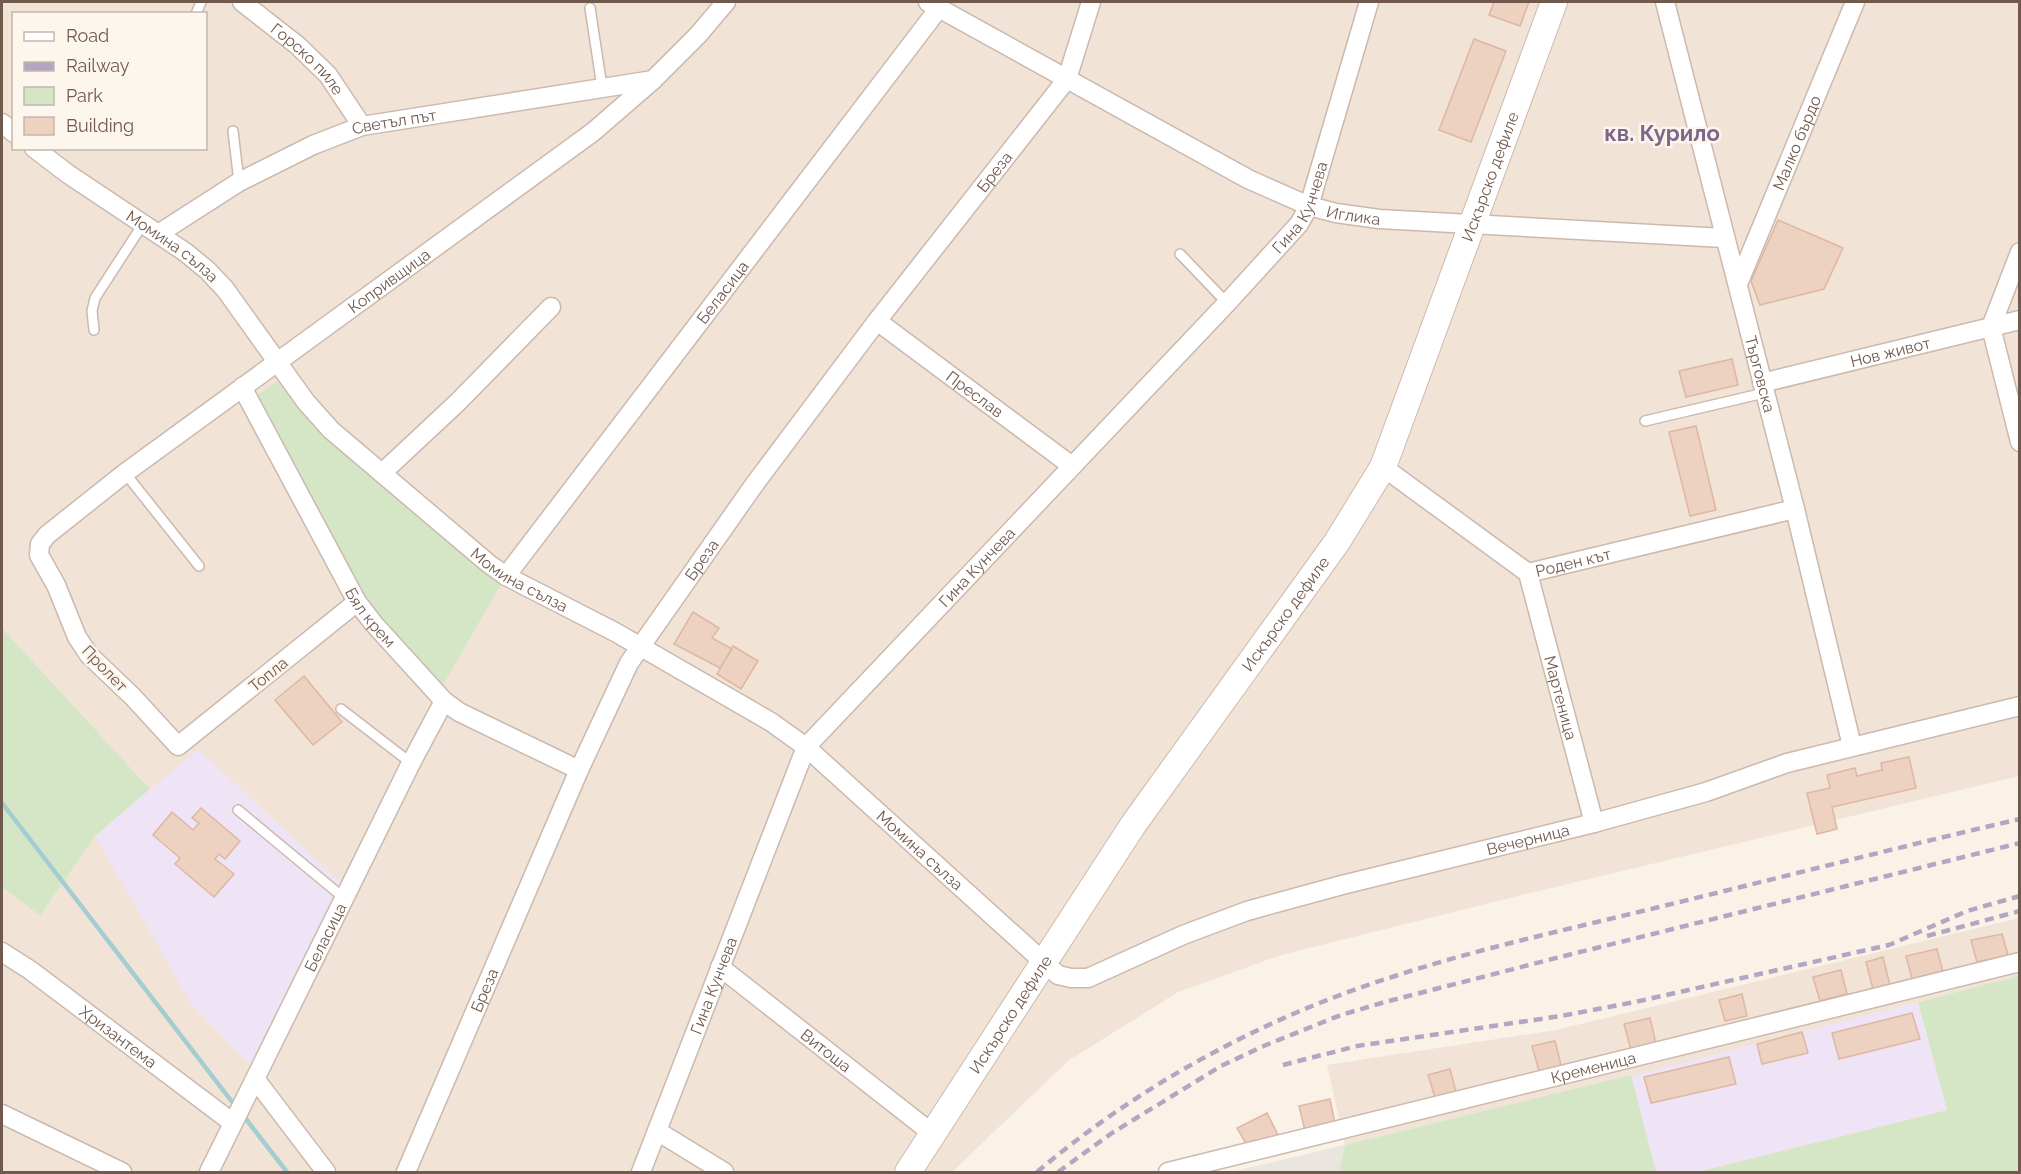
<svg xmlns="http://www.w3.org/2000/svg" width="2021" height="1174" font-family="Raleway,sans-serif">
<style>
.residential{fill:#f1e3d6;fill-rule:evenodd}
.industrial{fill:#ebe5e0}
.education{fill:#efe3f6}
.green{fill:#d4e6c6}
.lines{fill:none;stroke-linecap:round;stroke-linejoin:round}
.stream{stroke:#a4cdd2;stroke-width:4.5}
.building{fill:#edd1c1;stroke:#deb7a3;stroke-width:1.5}
.lane-casing{stroke:#cbb9ae;stroke-width:12}
.street-casing{stroke:#cbb9ae;stroke-width:21}
.secondary-casing{stroke:#cdbaac;stroke-width:28}
.lane{stroke:#fff;stroke-width:9}
.street{stroke:#fff;stroke-width:18}
.secondary{stroke:#fff;stroke-width:26}
.rail{stroke:#b4a6c3;stroke-width:4.5;stroke-dasharray:9 6;stroke-linecap:butt}
.labels{text-anchor:middle;stroke-width:5;stroke-linejoin:round;paint-order:stroke}
.street-label{font-size:16px;fill:#71594e;stroke:#fdf6ec}
.district-label{font-size:22px;font-weight:bold;fill:#7e668d;stroke:#fdf6ec}
</style>
<rect width="100%" height="100%" fill="#faf2e6"/>
<path class="residential" d="M2,2H2019V776L1514,897L1281,955L1178,992L1068,1061L952,1172H2V887L40,916L95,836L150,789L2,628ZM14,14H206V148H14Z
M2019,918V976L1918,1002L1699,1172H1656L1631,1076L1345,1145L1327,1065L1556,1030Z"/>
<path class="industrial" d="M1345,1145L1339,1172H1231Z"/>
<path class="education" d="M198,749L344,885L256,1071L192,1005L95,836Z
M1918,1002L1947,1110L1699,1172H1656L1631,1076Z"/>
<path class="green" d="M281,379L316,428L501,584L443,685L365,599L254,397Z
M2,628L150,789L95,836L40,916L2,887Z
M2019,976V1172H1698L1947,1110L1918,1002Z
M1631,1075L1656,1172H1339L1345,1145Z"/>
<g class="lines">
<path class="stream" d="M2,803L236,1107
M242,1114L287,1172"/>
</g>
<path class="building" d="M1494,2H1529L1520,26L1489,15Z
M1474,39L1506,51L1471,142L1439,130Z
M1778,220L1843,248L1824,289L1760,305L1751,281Z
M1732,359L1738,385L1686,397L1679,371Z
M1696,426L1716,510L1690,516L1669,432Z
M693,612L719,628L712,638L732,649L720,668L674,644Z
M733,646L758,661L741,689L717,674Z
M304,676L342,722L313,745L275,700Z
M1909,757L1916,788L1832,807L1837,829L1817,834L1807,793L1830,788L1827,775L1855,768L1857,776L1882,770L1881,763Z
M201,808L240,841L225,859L219,854L215,859L234,874L214,897L175,864L180,858L153,835L172,812L193,830L199,823L192,818Z
M2002,934L2008,955L1977,962L1971,940Z
M1937,949L1943,972L1912,979L1906,956Z
M1883,957L1890,985L1873,989L1866,962Z
M1841,970L1847,994L1820,1001L1813,977Z
M1742,994L1747,1016L1725,1021L1719,1000Z
M1912,1013L1920,1039L1839,1059L1832,1033Z
M1650,1018L1656,1044L1631,1050L1624,1024Z
M1802,1032L1808,1053L1762,1064L1757,1044Z
M1555,1041L1562,1069L1540,1074L1532,1046Z
M1729,1057L1736,1084L1651,1103L1644,1077Z
M1450,1069L1456,1092L1435,1097L1428,1075Z
M1330,1099L1335,1124L1305,1131L1299,1106Z
M1267,1113L1278,1135L1249,1149L1237,1128Z"/>
<g class="lines">
<g class="lane-casing">
<path id="lane" d="M590,8L602,87
M196,14L201,2
M233,131L239,182
M1180,254L1227,303
M94,330L92,311L95,298L143,224
M1645,421L1764,393
M125,473L199,566
M341,709L411,763
M238,810L344,898"/>
</g>
<g class="street-casing">
<g id="street">
<path id="s1" d="M242,2L297,45L328,75L362,126"/>
<path id="s2" d="M928,2L1248,179L1309,206L1336,213L1379,219L1724,238"/>
<path id="s3" d="M1665,2L1795,509L1852,746"/>
<path d="M2,123L14,133"/>
<path id="s4" d="M34,148L68,174L185,252L207,270L225,289L306,402L331,430L489,564L506,576L615,632L771,722L806,747L1058,975L1071,978H1088L1183,935L1247,911L1342,885L1594,823L1706,792L1787,763L2020,706"/>
<path id="s5" d="M158,234L239,182L313,145L362,126L653,80"/>
<path d="M2020,252L1991,327L2020,442"/>
<path id="s6" d="M1738,284L1855,2"/>
<path id="s7" d="M877,321L1072,466"/>
<path id="s8" d="M1762,383L2020,320"/>
<path id="s9" d="M242,387L357,602L374,624L444,701L459,712L579,770"/>
<path id="s10" d="M1383,467L1528,573L1795,509"/>
<path d="M382,473L458,402L551,307"/>
<path id="s11" d="M1528,573L1594,823"/>
<path id="s12" d="M506,576L939,8"/>
<path id="s13" d="M357,602L178,746L133,697L89,655L77,637L56,585L39,555L40,544L47,535L125,473L593,132L653,80L698,35L726,2"/>
<path id="s14" d="M2,952L30,970L233,1123"/>
<path id="s15" d="M720,967L933,1134"/>
<path d="M256,1080L326,1172"/>
<path d="M2,1114L122,1172"/>
<path d="M657,1131L724,1172"/>
<path id="s16" d="M209,1172L411,763L444,701"/>
<path id="s17" d="M406,1172L579,770L629,663L754,485L877,321L1067,79L1091,2"/>
<path id="s18" d="M641,1172L806,747L1227,303L1299,224L1309,206L1369,2"/>
<path id="s19" d="M1168,1172L2020,962"/>
</g>
</g>
<g class="secondary-casing">
<g id="secondary">
<path id="s20" d="M908,1172L1133,825L1337,542L1383,467L1554,2"/>
</g>
</g>
<use href="#lane" class="lane"/>
<use href="#street" class="street"/>
<use href="#secondary" class="secondary"/>
<path class="rail" d="M1927,936L2020,911
M1283,1065L1357,1046L1561,1016L1635,1002L1889,945L1967,911L2020,896
M1037,1172C1140,1085 1263,1018 1392,977C1480,948 1570,929 1659,907C1779,878 1899,847 2020,819
M1058,1172L1112,1133L1221,1066L1266,1045L1341,1015L1385,1002L1568,955L2020,843"/>
</g>
<g class="labels">
<g class="street-label">
<text dy="6" stroke="none"><textPath href="#s1" startOffset="87">Горско пиле</textPath></text>
<text dy="6" stroke="none"><textPath href="#s5" startOffset="264">Светъл път</textPath></text>
<text dy="6" stroke="none"><textPath href="#s6" startOffset="153">Малко бърдо</textPath></text>
<text dy="6" stroke="none"><textPath href="#s17" startOffset="1168">Бреза</textPath></text>
<text dy="6" stroke="none"><textPath href="#s20" startOffset="1160">Искърско дефиле</textPath></text>
<text dy="6" stroke="none"><textPath href="#s18" startOffset="1190">Гина Кунчева</textPath></text>
<text dy="6" stroke="none"><textPath href="#s2" startOffset="478">Иглика</textPath></text>
<text dy="6" stroke="none"><textPath href="#s4" startOffset="170">Момина сълза</textPath></text>
<text dy="6" stroke="none"><textPath href="#s13" startOffset="918">Копривщица</textPath></text>
<text dy="6" stroke="none"><textPath href="#s12" startOffset="357">Беласица</textPath></text>
<text dy="6" stroke="none"><textPath href="#s8" startOffset="132">Нов живот</textPath></text>
<text dy="6" stroke="none"><textPath href="#s3" startOffset="384">Търговска</textPath></text>
<text dy="6" stroke="none"><textPath href="#s7" startOffset="122">Преслав</textPath></text>
<text dy="6" stroke="none"><textPath href="#s17" startOffset="682">Бреза</textPath></text>
<text dy="6" stroke="none"><textPath href="#s10" startOffset="226">Роден кът</textPath></text>
<text dy="6" stroke="none"><textPath href="#s18" startOffset="704">Гина Кунчева</textPath></text>
<text dy="6" stroke="none"><textPath href="#s4" startOffset="656">Момина сълза</textPath></text>
<text dy="6" stroke="none"><textPath href="#s20" startOffset="674">Искърско дефиле</textPath></text>
<text dy="6" stroke="none"><textPath href="#s9" startOffset="264">Бял крем</textPath></text>
<text transform="translate(105 668) rotate(46)" y="6">Пролет</text>
<text transform="translate(268 674) rotate(-39)" y="6">Топла</text>
<text dy="6" stroke="none"><textPath href="#s11" startOffset="129">Мартеница</textPath></text>
<text dy="6" stroke="none"><textPath href="#s4" startOffset="1821">Вечерница</textPath></text>
<text dy="6" stroke="none"><textPath href="#s4" startOffset="1142">Момина сълза</textPath></text>
<text dy="6" stroke="none"><textPath href="#s16" startOffset="262">Беласица</textPath></text>
<text dy="6" stroke="none"><textPath href="#s18" startOffset="200">Гина Кунчева</textPath></text>
<text dy="6" stroke="none"><textPath href="#s17" startOffset="198">Бреза</textPath></text>
<text dy="6" stroke="none"><textPath href="#s20" startOffset="188">Искърско дефиле</textPath></text>
<text dy="6" stroke="none"><textPath href="#s14" startOffset="144">Хризантема</textPath></text>
<text dy="6" stroke="none"><textPath href="#s15" startOffset="135">Витоша</textPath></text>
<text dy="6" stroke="none"><textPath href="#s19" startOffset="438">Кременица</textPath></text>
</g>
<g class="district-label">
<text x="1662" y="141">кв. Курило</text>
</g>
</g>
<rect width="2021" height="1174" fill="none" stroke="#71594e" stroke-width="6"/>
<rect x="12" y="12" width="195" height="138" fill="#fdf6ec" stroke="#c5b7ad" stroke-width="1.5"/>
<rect x="24" y="32" width="30" height="9" fill="#ffffff" stroke="#c5b7ad" stroke-width="1.5"/>
<text x="66" y="42" font-size="18" fill="#71594e">Road</text>
<rect x="24" y="62" width="30" height="9" fill="#b4a6c3" stroke="#c5b7ad" stroke-width="1.5"/>
<text x="66" y="72" font-size="18" fill="#71594e">Railway</text>
<rect x="24" y="87" width="30" height="18" fill="#d4e6c6" stroke="#c5b7ad" stroke-width="1.5"/>
<text x="66" y="102" font-size="18" fill="#71594e">Park</text>
<rect x="24" y="117" width="30" height="18" fill="#edd1c1" stroke="#c5b7ad" stroke-width="1.5"/>
<text x="66" y="132" font-size="18" fill="#71594e">Building</text>
</svg>
